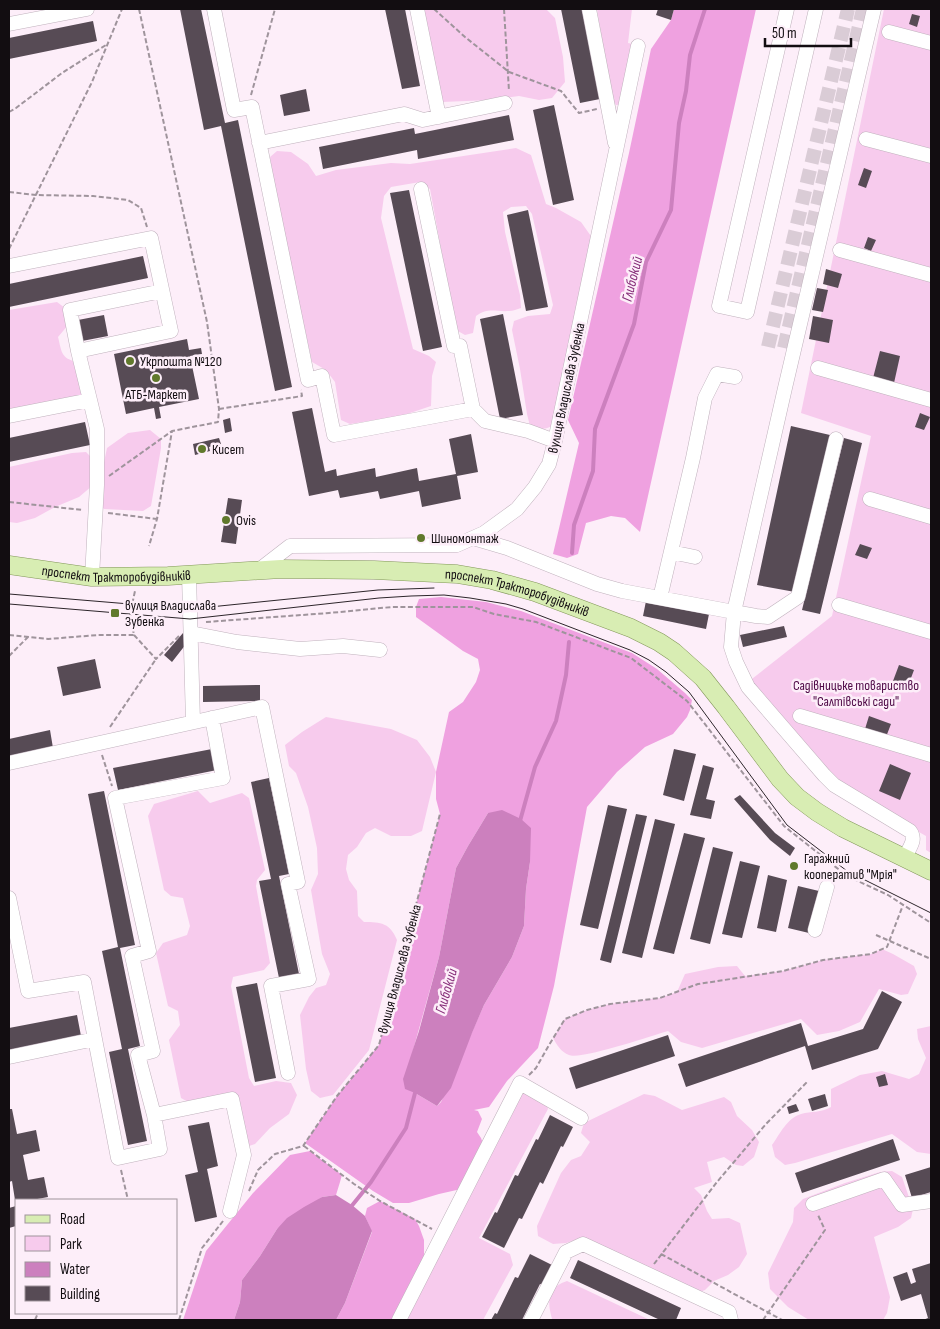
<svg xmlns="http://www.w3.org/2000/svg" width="940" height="1329" font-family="'Sofia Sans Condensed',sans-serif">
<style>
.green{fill:#f7cbed}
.forest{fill:#efa1e0;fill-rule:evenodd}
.water{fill:#cc80be}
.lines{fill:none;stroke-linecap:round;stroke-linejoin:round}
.stream{stroke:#cc80be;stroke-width:4}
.building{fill:#574b55}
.minor-tunnel{stroke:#daccd6;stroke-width:14;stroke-dasharray:14 7;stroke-linecap:butt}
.minor-casing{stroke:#c0b2bd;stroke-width:15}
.major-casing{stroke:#82975a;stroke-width:19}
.path{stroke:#9f949c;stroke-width:2;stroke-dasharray:5 2.5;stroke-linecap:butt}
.minor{stroke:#fff;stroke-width:14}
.major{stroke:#d8edb3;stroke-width:18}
.tram{stroke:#2d262b;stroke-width:1}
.poi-dot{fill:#60792c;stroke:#fdeef9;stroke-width:2}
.labels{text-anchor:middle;stroke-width:5;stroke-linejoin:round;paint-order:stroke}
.poi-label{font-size:14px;fill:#120d11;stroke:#fdeef9;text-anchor:start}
.street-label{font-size:14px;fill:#120d11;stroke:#fdeef9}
.park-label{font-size:14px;fill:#4f0a47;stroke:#fdeef9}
.water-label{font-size:15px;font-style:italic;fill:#862d79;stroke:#fdeef9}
</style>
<rect width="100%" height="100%" fill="#fdeef9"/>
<path class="green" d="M423,9H546L555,18L563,57L565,82L552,98L539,100L519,96L491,100L442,102Z
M597,9H632L628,43L633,44L621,105H616L612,100Z
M884,9H931V853L926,850V836L838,786L743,686L832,616L871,436L801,413Z
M516,148L531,155L546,204L556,208L581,222L593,239L556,424C544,430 542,430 530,426L527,414L520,369L512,330L514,321L528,316L550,314L553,305L532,214L526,206L511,207L503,212L505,232L520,295L521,308C517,309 513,311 509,311C496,312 488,307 476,316L473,333L465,335L456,330L430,189L420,182L391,187L384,196L381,218L413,349L429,356L436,362L432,376L431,406L401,416L350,424L341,420L335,382L326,370L312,362L274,188L270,157L277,151L291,152L308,164L316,176L336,170L391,163L410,164Z
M57,302L65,308L69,324L58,337C62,353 61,358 77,362L85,393L80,398L9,412V310Z
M150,430L161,439V448L151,506L143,511L104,509L100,505L103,467L107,448L128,433Z
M86,452L92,458V486L79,497L55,507L35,518L17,523L9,522V467L72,453Z
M326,717L391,729L417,740L430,757L436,772L422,831L411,836H391L375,828L366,833L357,847L348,855L346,869L349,880L357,891L358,916L364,922C381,922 390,923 397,940L369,1050L333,1095L320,1098L311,1091L306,1069L300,1015L309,997L316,988L326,985L330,974L322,954L311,890L318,874L317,848L308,807L296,773L289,766L285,745L302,732Z
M198,791L210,803L242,793L249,798L265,870L257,880L256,886L270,963L264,970L233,977L231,986L249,1078L254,1086L276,1081L291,1083L297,1095L289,1114L270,1128L255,1144L249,1146L246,1142L234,1095L190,1103L181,1098L169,1040L180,1025L178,1011L168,1006L156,953L163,943L187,935L190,926L183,898L171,896L164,890L148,816L154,804Z
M882,949L893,954L914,966L917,974L908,994L901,995L879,989L860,1022L839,1031L817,1035L801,1019L702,1048L681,1042L668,1031C651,1036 581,1060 569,1055C561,1052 557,1045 553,1038L565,1019L587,1010L610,1004L660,998L677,992L685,974L718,967L737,966L745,976L783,971L823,960L871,954Z
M931,1026V1154L917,1152L892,1134L795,1163L785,1165L775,1157L772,1145C780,1134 787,1118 801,1114C812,1111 820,1113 831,1107V1089L860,1075L882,1071L909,1079L919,1074L926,1058L918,1039L917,1029Z
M518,1093H526L546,1102L548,1109L479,1238L510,1254L513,1265L483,1320H404Z
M644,1094L655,1096L682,1110L724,1097L731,1102L737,1116L752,1130L759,1142L754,1157L743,1166L736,1165L724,1157L707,1162L712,1182L694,1188L701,1195L707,1211L712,1219L729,1218L740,1223L747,1254L739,1267L728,1275L714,1281L705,1290L700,1292L582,1238L566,1243L553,1244L538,1236L537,1226L561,1173L571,1160L581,1156L590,1142L581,1133L584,1123Z
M892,1171L902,1177L913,1209L911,1218L898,1227L874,1237L890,1297L887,1313L883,1320H809L788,1307L770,1289L768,1273L793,1222L794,1208L803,1199L845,1183L880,1172Z
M567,1281L650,1320H551L552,1319C547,1301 547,1287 567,1281Z"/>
<path class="forest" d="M674,9H756L640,532L625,518L611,516L586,523L578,554L567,558L553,554L579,443L568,420L629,153L651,49L671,20Z
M441,597L486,602L521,611L632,653L657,669L685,693L692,700L690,710L687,717L673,734L645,747L617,772L587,807L554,986L538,1048L507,1081L489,1107L474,1110L478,1111L482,1119L477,1132L481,1138L484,1146L461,1189L439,1194L409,1203H393L373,1191L305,1143L337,1096L379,1045L440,814L436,799V772L449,712L463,702L476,682L480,670L478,659L463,651L416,617V607L419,599ZM488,813L530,862L526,889L524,926L512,957L484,1005L441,1102L437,1106L415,1093L412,1054L439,957L456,868L468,846Z
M310,1151L342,1175L340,1182L336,1195L322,1197L277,1229L260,1256L242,1280L240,1302L234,1320H183L206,1251L253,1193L290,1155Z
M380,1201L415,1219L419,1226L424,1240V1260L393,1320H336L345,1303L372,1232L365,1216L367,1208Z"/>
<path class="water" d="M502,810L521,819L531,828L530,862L526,889L524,926L512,957L484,1005L472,1033L451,1088L437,1106L415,1093L405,1089L403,1079L419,1031L439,957L456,868L468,846L488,813Z
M336,1195L352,1205L365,1216L372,1231L345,1303L336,1320H234L240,1302L242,1280L260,1256L277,1229L287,1218L304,1207L322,1197Z"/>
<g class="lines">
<path class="stream" d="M572,553L574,525L593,471L595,429L634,324L646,262L671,210L679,123L686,91L690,55L705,9
M520,821L535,767L556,721L566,675L569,642
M350,1208L371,1182L406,1128L415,1093L418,1090"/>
</g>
<path class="building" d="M180,9H201L225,123L238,120L292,387L275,391L221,126L204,130Z
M385,9H405L420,86L402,89Z
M561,9H582L600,99L580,103Z
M658,9H674L671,20L656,15Z
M912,14L920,16L917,27L909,24Z
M93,21L97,41L9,59V38Z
M306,89L310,111L284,116L280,95Z
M554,105L574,200L553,205L533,110Z
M509,115L514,140L418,159L417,150L323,169L319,147L414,128L415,134Z
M864,168L872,171L866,188L858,185Z
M409,190L442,347L423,351L390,193Z
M528,210L548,307L526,311L507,215Z
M868,237L876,240L871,251L864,248Z
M143,256L148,278L9,307V284Z
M826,269L842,274L838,288L823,284Z
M817,288L828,290L823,312L812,310Z
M503,314L523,415L500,419L480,319Z
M104,315L108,336L82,341L78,320Z
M813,316L833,320L829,343L809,339Z
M187,339L189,350L201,348L202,354L190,356L199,399L159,407L161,418L156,419L154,408L126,414L114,354Z
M880,351L900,356L894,383L873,378Z
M312,408L325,472L336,469L337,476L375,468L376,477L417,468L419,481L456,474L449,439L471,434L478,472L457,476L461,499L422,507L419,491L380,499L378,491L340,498L338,490L309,496L292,412Z
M920,413L930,417L924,430L915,427Z
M230,418L232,431L225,433L223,420Z
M85,422L90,445L9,462V438Z
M791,426L830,435L795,592L757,585Z
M219,438L221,444L209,447L210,451L195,455L193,444Z
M844,438L862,443L820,614L802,610Z
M228,498L242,500L236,544L221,542Z
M860,544L872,548L867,559L855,555Z
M646,601L709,614L706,629L643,616Z
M784,626L787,637L743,647L740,635Z
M183,633L190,639L172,662L164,655Z
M95,659L101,688L63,696L57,667Z
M899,665L914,670L908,686L893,681Z
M260,685V701L203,702V686Z
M869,716L891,724L886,737L865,729Z
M50,730L53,748L9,757V739Z
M212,749L217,770L118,790L113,768Z
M674,749L696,754L684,801L663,795Z
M890,764L911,773L900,800L879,791Z
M703,765L714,768L706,799L715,801L711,819L690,815Z
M269,778L289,874L279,876L299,974L279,978L259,881L271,879L251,782Z
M104,791L135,945L120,948L140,1046L128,1049L147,1141L128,1145L109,1052L122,1049L102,951L118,947L88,794Z
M740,795L775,833L795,848L790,856L770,840L734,799Z
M608,805L627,809L598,929L580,925Z
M636,814L647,816L611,963L600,960Z
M655,819L675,824L642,958L622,953Z
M684,833L705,838L674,954L653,949Z
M713,847L733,852L710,944L690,939Z
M740,861L760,866L742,938L722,934Z
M768,875L787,880L776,932L757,928Z
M798,886L819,891L809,933L788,928Z
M257,983L276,1078L255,1082L236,987Z
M882,991L902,1002L878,1049L812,1070L805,1046L686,1087L678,1064L801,1023L808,1046L863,1029Z
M77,1015L81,1036L9,1051V1028Z
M668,1035L675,1056L576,1089L569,1068Z
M885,1074L888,1085L879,1087L876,1077Z
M825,1094L828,1106L812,1111L808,1099Z
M796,1104L799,1111L789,1114L787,1107Z
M9,1109H12L17,1134L36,1130L40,1151L23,1155L28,1180L44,1177L48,1197L32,1200H15L12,1181L9,1182Z
M550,1115L573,1127L563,1147L561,1146L543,1184L540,1182L522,1219L519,1218L504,1248L482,1237L495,1212L497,1213L515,1175L518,1176L536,1139L538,1140Z
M209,1122L218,1166L207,1169L217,1217L195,1222L185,1175L198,1172L188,1126Z
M893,1139L900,1160L802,1193L795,1173Z
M931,1167V1192L912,1198L905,1175Z
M16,1206V1226L9,1228V1208Z
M530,1254L552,1265L543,1285L540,1284L522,1320L519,1319V1320H491L495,1313L497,1314L515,1277L518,1278Z
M578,1260L681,1308L676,1320H660L570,1278Z
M931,1263V1320H923L928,1318L921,1294L901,1301L893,1277L907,1272L911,1284L916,1282L912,1269Z"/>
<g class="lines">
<path class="minor-tunnel" d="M768,347L848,9
M784,348L863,9"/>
<g class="minor-casing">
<path id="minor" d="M214,9L234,110L252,107L308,380L322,376L334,435L473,409L485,421L528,431L555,441
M417,9L439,117
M589,9L615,143
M787,9L719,306L747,312L816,9
M9,24L87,9
M889,32L931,43
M866,139L931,156
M259,143L404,114L423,120L505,103
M421,189L454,346H460L473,409
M840,250L931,275
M9,266L151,238L171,331L78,351L90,400
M78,351L70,310L162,291
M818,368L931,400
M9,416L90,400L97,429V485L92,577
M836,439L798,597L768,617L756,616L734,612L731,647L736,662L748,687L824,775L834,785L910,831C917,840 909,848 905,857
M870,499L931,517
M473,538L507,548L597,584L622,591L734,612L785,388L874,9
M671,552L695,557
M259,570L290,546L457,545L484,533L517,509L535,487L549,464L555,441L638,46
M189,575L193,722
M660,598L693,458L705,398L717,374L735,377
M839,605L931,632
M191,633L237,642L300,649L343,646L380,650
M800,716L931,755
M9,763L262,707L298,882L288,884L309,979L271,986L288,1073
M9,898L28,991L84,982L95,1039L9,1057
M815,930L827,887
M95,1039L118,1158L160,1149L154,1115L232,1099L244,1155L230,1211
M154,1115L138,1055L153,1051L132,956L149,951L115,798L223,778L212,718
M813,1204L884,1179L902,1205L931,1201
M399,1320L520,1083L581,1118
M531,1320L566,1252L583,1244L729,1312L731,1320"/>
</g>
<g class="major-casing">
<g id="major">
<path id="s1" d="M9,565L92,577L168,576L281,569L374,570L435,573L457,574L492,580L535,592L631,628L659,642L674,652L703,678L726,707L780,779L797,797L817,812L843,828L931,871"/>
</g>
</g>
<path class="path" d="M139,9L207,322L219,409L218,422L172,431L157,519L149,546
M434,9L465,37L509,72L561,91L579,113L597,109
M504,9L509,91
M251,95L275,9
M9,112L16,108L62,73L106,45
M9,192L36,195L93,196L128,200L141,208L147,227
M9,249L92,82L122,9
M219,409L302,396L301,390
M109,476L172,431
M9,502L83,510
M108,513L157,519
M206,622L329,613L392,607H473L494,614L536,622L631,658L687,701L784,826L847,876L888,895L931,923
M9,635L48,639L98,635H134L130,614L135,591
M134,635L156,659L179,636
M9,656L28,637
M110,727L156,659
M102,755L112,786
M876,935L931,959
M529,1075L536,1068L549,1045L565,1019L587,1010L610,1004L660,998L698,984L783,971L823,960L871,954L887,947L903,905
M304,1146L354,1184L380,1201L432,1229
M121,1170L128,1200
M249,1191L258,1170L275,1154L303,1146L337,1096L379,1045L440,814
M661,1254L782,1320
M654,1264L717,1182L766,1124L808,1081
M35,1320L38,1313
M179,1320L202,1248L223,1221
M763,1320L825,1230L818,1215"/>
<use href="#minor" class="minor"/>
<use href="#major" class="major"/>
<path class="tram" d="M9,594L190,609L378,590L434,588
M9,604L190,619L379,598L411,596L444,595L470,598L506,604L523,609L630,650L649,660L666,672L689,692L787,825L847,871L931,913"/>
</g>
<g class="poi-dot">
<circle cx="130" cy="361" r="5"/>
<circle cx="156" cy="378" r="5"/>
<circle cx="202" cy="449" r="5"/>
<circle cx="226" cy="520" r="5"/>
<circle cx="421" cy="538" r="5"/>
<rect x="110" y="608" width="10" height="10" rx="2.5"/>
<circle cx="794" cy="866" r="5"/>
</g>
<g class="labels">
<g class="poi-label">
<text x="140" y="366">Укрпошта №120</text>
<text x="156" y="399" text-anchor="middle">АТБ-Маркет</text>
<text x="212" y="454">Кисет</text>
<text x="236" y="525">Ovis</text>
<text x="431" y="543">Шиномонтаж</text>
<text x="125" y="610">вулиця Владислава<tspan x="125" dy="16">Зубенка</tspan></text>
<text x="804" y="863">Гаражний<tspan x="804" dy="16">кооператив "Мрія"</tspan></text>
</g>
<g class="street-label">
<text transform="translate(566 388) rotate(-78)" y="5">вулиця Владислава Зубенка</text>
<text dy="5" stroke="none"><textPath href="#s1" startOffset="108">проспект Тракторобудівників</textPath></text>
<text dy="5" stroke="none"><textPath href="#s1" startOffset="512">проспект Тракторобудівників</textPath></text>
<text transform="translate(399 969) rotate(-75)" y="5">вулиця Владислава Зубенка</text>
</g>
<g class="park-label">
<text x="856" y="690">Садівницьке товариство<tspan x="856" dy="16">"Салтівські сади"</tspan></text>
</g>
<g class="water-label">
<text transform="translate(632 279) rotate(-76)" y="5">Глибокий</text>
<text transform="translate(446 991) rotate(-74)" y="5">Глибокий</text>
</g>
</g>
<rect width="940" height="1329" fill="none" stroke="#120d11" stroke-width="20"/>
<rect x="15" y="1199" width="162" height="115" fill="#fdeef9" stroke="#9f949c"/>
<rect x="25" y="1215" width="25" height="8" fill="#d8edb3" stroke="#9f949c"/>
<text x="60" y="1224" font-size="15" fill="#120d11">Road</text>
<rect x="25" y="1236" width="25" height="15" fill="#f7cbed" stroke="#9f949c"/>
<text x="60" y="1249" font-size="15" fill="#120d11">Park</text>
<rect x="25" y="1262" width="25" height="15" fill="#cc80be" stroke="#9f949c"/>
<text x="60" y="1274" font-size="15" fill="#120d11">Water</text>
<rect x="25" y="1286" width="25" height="15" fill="#574b55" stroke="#9f949c"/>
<text x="60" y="1299" font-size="15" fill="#120d11">Building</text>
<path d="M765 38v8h86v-8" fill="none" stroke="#120d11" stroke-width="2.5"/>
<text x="772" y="38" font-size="15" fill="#120d11" stroke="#fdeef9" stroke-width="4" paint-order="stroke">50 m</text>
</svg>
